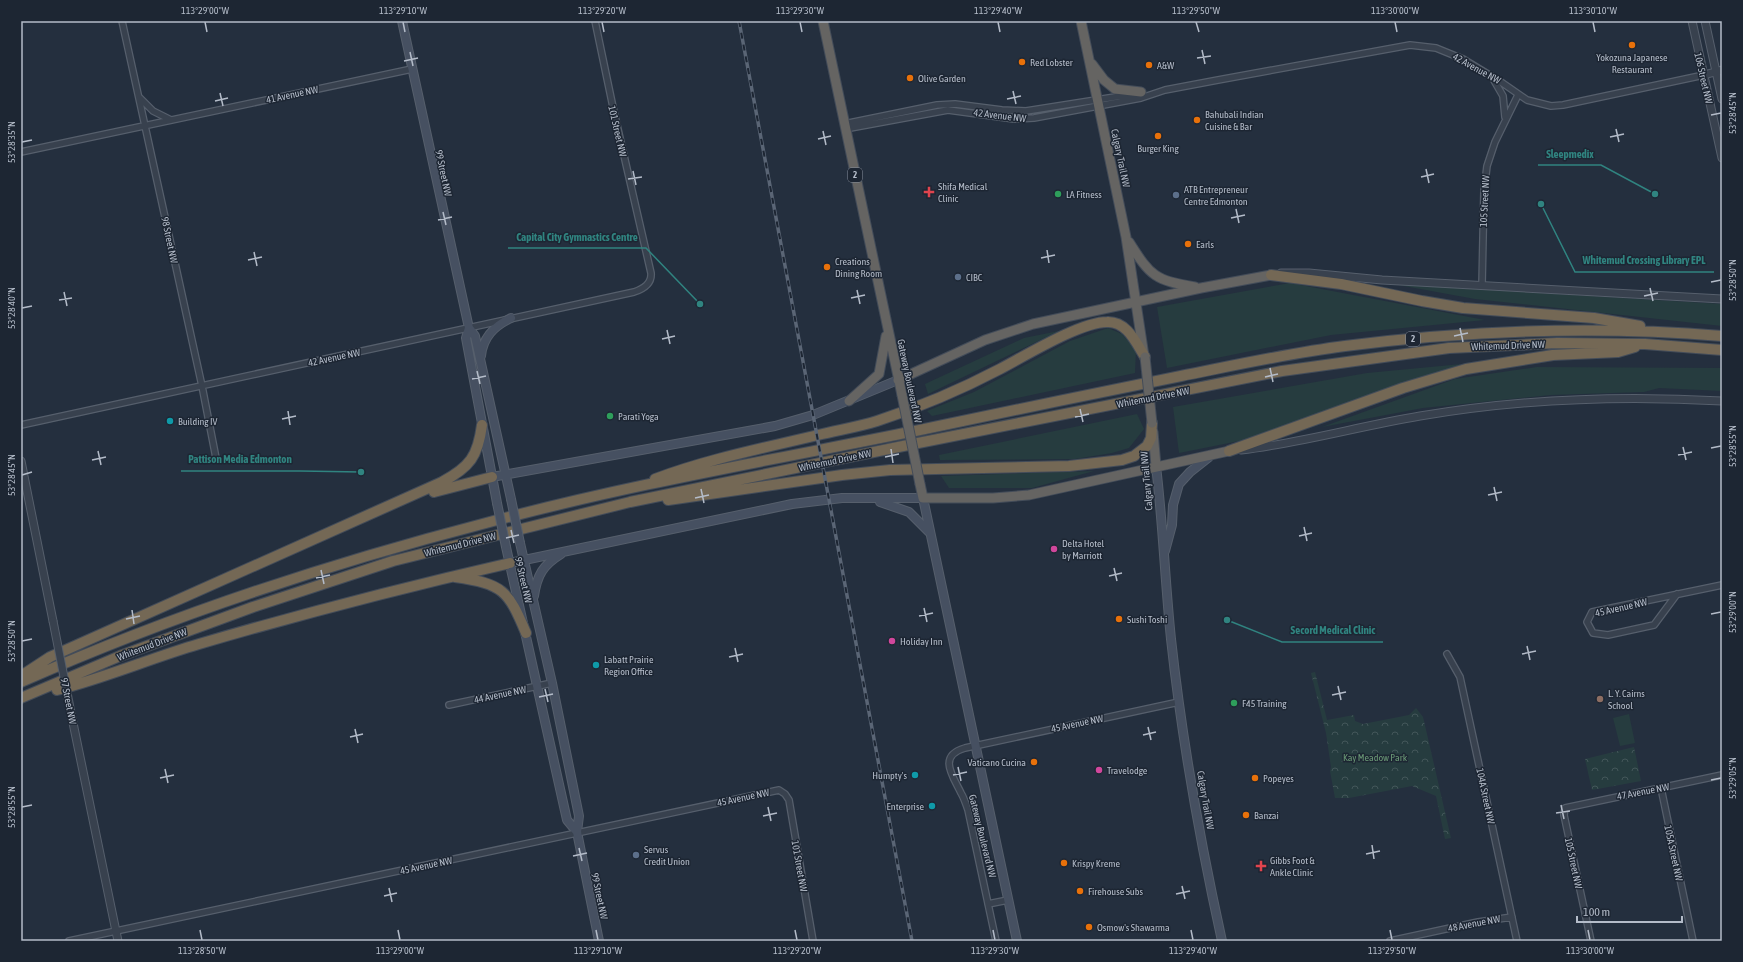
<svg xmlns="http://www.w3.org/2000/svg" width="1743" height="962" font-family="'Asap Condensed',sans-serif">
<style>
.grass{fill:#263c3f}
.park{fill:url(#park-crowns)}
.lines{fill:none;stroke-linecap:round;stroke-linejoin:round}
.minor-casing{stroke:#565f6c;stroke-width:8}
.tertiary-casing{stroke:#565f6c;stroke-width:9}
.secondary-casing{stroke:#565f6c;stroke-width:10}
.trunk-casing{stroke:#434c59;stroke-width:11}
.motorway-casing{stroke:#434c59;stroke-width:12}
.minor{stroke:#38414e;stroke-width:5.5}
.tertiary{stroke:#38414e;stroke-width:7}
.secondary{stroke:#465061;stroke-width:8}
.trunk{stroke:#656462;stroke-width:9}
.motorway{stroke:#746855;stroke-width:10}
.rail-casing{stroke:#5a6575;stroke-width:3.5}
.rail{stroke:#1d2633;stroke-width:2;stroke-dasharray:6;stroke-linecap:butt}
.tertiary-bridge-casing{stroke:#565f6c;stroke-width:9;stroke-linecap:butt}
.secondary-bridge-casing{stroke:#565f6c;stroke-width:10;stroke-linecap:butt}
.trunk-bridge-casing{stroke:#434c59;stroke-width:11;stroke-linecap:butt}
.tertiary-bridge{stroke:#38414e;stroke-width:7}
.secondary-bridge{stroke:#465061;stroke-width:8}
.trunk-bridge{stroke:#656462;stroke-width:9}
.ticks{fill:none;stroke:#b4bcc9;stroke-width:1.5}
.food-dot{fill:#e8710a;stroke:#1d2633;stroke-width:1.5}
.health-dot{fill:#e0444e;stroke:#1d2633;stroke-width:1.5}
.leisure-dot{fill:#2e9e5b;stroke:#1d2633;stroke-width:1.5}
.service-dot{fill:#5c6f8a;stroke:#1d2633;stroke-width:1.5}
.culture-dot{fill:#0f9aa8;stroke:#1d2633;stroke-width:1.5}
.hotel-dot{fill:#d1479c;stroke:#1d2633;stroke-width:1.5}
.education-dot{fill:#8d6e63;stroke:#1d2633;stroke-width:1.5}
.labels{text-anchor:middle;stroke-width:3;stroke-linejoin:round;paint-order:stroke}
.shield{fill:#1d2633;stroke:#878f9c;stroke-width:1}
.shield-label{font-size:9px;font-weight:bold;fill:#b4bcc9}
.poi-label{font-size:10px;fill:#b4bcc9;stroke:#1d2633;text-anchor:start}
.street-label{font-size:10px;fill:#b4bcc9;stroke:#1d2633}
.park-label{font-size:10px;fill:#6b9a76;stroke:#1d2633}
.leader{fill:none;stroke:#308480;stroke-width:1.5}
.callout-dot{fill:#308480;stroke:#1d2633;stroke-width:1.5}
.callout-label{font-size:11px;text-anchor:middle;font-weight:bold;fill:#308480;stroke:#1d2633;stroke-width:3;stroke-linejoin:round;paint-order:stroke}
.neatline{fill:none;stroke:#b4bcc9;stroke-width:1.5}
.ticks-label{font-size:10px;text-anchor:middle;fill:#b4bcc9}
</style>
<defs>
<pattern id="park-crowns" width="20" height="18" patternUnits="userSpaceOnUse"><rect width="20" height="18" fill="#263c3f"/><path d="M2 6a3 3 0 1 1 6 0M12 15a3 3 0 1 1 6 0" fill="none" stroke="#435659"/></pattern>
</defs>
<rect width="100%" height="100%" fill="#242f3e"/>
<path class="grass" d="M1290,283L1485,320L1331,335L1167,368L1157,307Z
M1393,284L1722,304V326L1475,299Z
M1108,328L1122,334L1136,350L1135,373L932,416L927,411L974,392L1070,341Z
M1059,331L928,394L925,384L1024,338Z
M1462,364L1254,438L1179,453L1173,407L1367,373Z
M1537,367L1722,368V391L1659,388L1644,392L1551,395L1423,408L1322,427L1455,379Z
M1137,414L1144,429L1129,448L1112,453L1075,459L940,460L939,455Z
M1094,471L1032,488H949L941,476Z
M1629,714L1635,743L1620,746L1613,718Z"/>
<path class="park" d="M1315,672L1327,720L1354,715L1355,721L1363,724L1409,715L1416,708L1423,717L1451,838L1445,839L1436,796L1412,786L1349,798H1335L1330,771L1331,767L1326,733L1311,673Z
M1634,747L1641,781L1592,790L1585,759Z"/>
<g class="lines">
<g class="minor-casing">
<path id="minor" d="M122,21L202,386L216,458
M1492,77L1503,96L1505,117
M139,97L153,111L171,120
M844,124L937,105L955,104L1002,110L1026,111L1134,94
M845,129L948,110L1014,119L1034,118L1141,98L1165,90L1218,80L1410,45L1436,48L1463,59L1501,82L1527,100L1551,106L1563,105L1704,75
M21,152L412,69
M1482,285L1484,191L1487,166L1495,142L1518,95
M21,425L634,292C643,289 652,284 651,273L614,112L595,21
M1677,594L1654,625L1608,635L1593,633L1587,622L1592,612L1722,585
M1447,654L1460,677L1517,941
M449,705L552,683
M1661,788L1693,941
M988,904L1008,900
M69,941L779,790L785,794L789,800L813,941
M996,941L968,810C966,804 964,798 961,793C953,776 937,756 965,748L1179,702
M1390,941L1478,922L1512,917
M1591,941L1564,815L1565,808L1722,775"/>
</g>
<g class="tertiary-casing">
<path id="tertiary" d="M1692,21L1722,158
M1705,21L1722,99
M1704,75L1722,70
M1281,273H1309L1382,280L1722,299
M1241,450C1301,443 1360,426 1420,416C1520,399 1621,395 1722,401
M21,461L53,621
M72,718L118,941"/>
</g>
<g class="secondary-casing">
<path id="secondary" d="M402,21L469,328L475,336L511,499
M469,328L466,338L497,503
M481,356C483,337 494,326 511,318
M1156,466C1163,524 1165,581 1171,639C1182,740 1200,841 1222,941
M492,477L775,426L813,415L898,380
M880,502L909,512L930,533
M520,543L552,683L579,816L577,832L599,941
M506,547L567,820L577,832
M1165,551L1172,525L1173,505L1179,484L1190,472L1209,457
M510,563L792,504L842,498H923L1017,941
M534,596C537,575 543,565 561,554"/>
</g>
<g class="trunk-casing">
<path id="trunk" d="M823,21L902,395
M1081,21L1126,237L1144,356
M1092,64L1104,80L1115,89L1141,92
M1129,242C1151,277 1155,280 1195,287
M898,380L985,340L1033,324L1201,288L1271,275
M849,401L879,374L886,336
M1153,432L1156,466
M920,484L923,498H993L1029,495L1229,451"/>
</g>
<g class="motorway-casing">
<path id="motorway" d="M1271,275L1341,284L1422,301L1463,308L1594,318L1640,326
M1229,451L1403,388L1466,369L1553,355L1618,352L1635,347
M655,479C708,459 764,448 818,435C838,430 858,427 877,421C920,407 960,390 1000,369C1025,356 1080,322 1107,322C1127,321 1136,343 1145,357
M434,492L492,477
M668,500L842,475L890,470L1069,466L1122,460L1134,456L1147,446L1151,438L1152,423
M455,577C503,584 508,590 526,633
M21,676L50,657L68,649L442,482C470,467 478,456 482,425
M21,682C170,616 328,564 486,523C627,485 772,460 915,431C1004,412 1092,394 1181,376C1236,365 1290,353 1345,346C1471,330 1596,326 1722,336
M57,690C105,678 151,658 199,644C301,614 405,587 510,563
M21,698L120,656L253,607L393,561L630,502L913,444L1282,371L1449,348L1557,343L1645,344L1722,350"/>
</g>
<use href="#minor" class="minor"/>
<use href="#tertiary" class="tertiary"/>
<use href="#secondary" class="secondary"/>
<use href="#trunk" class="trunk"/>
<use href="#motorway" class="motorway"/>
<g class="rail-casing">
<path id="rail" d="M739,21L912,941"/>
</g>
<use href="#rail" class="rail"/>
<g class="tertiary-bridge-casing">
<path id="tertiary-bridge" d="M53,621L72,718"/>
</g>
<g class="secondary-bridge-casing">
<path id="secondary-bridge" d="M511,499L520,543
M497,503L506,547"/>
</g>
<g class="trunk-bridge-casing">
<path id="trunk-bridge" d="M1145,357L1152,423
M902,395L920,484"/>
</g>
<use href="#tertiary-bridge" class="tertiary-bridge"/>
<use href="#secondary-bridge" class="secondary-bridge"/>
<use href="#trunk-bridge" class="trunk-bridge"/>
</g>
<path class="ticks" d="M205,22L207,32M403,22L405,32M602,22L604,32M800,22L802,32M998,22L1000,32M1196,22L1199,32M1395,22L1397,32M1593,22L1595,32M1202,50L1205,64M410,52L413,66M1197,58L1211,56M404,61L418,58M1013,91L1016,104M220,93L223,106M1007,99L1021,96M215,101L228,98M1711,115L1721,113M1616,129L1619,142M823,131L826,145M1610,137L1624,134M818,139L831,136M22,142L32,140M1426,169L1429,183M633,171L636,185M1421,177L1434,174M628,179L642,177M1236,209L1239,223M443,212L446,225M1231,218L1245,215M438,220L452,217M1047,250L1049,263M254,252L257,266M1041,258L1055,255M248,260L262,257M1711,282L1721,280M1650,288L1653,301M857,290L860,304M64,292L67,306M1644,296L1658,293M851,298L865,295M59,300L72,298M22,308L32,306M1460,328L1463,342M667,330L670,344M1454,336L1468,333M662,339L675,336M1270,368L1273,382M477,371L480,384M1265,377L1278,374M472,379L486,376M1080,409L1083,422M288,411L290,425M1075,417L1089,414M282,419L296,416M1683,447L1686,460M1711,448L1721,446M891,449L893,463M98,451L101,465M1678,455L1692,452M885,457L899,454M92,460L106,457M22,475L32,472M1494,487L1497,501M701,489L704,503M1488,495L1502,492M695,498L709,495M1304,527L1307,541M511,530L514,543M1299,536L1312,533M506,538L519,535M1114,568L1117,581M321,570L324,584M1109,576L1122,573M316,578L330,575M924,608L927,622M132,610L134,624M1711,614L1721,612M919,616L933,613M126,619L140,616M22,641L32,639M1527,646L1530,660M735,648L738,662M1522,654L1536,651M729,657L743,654M1338,686L1341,700M545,689L548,702M1332,695L1346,692M539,697L553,694M1148,727L1151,740M355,729L358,743M1143,735L1156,732M350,737L363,734M958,767L961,781M165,769L168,783M953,775L967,772M160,778L174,775M1711,780L1721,778M1561,805L1564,819M22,807L32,805M768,807L771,821M1556,813L1570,811M763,816L777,813M1372,845L1374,859M579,848L582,861M1366,854L1380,851M573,856L587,853M1182,886L1185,899M389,888L392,902M1176,894L1190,891M384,896L397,893M200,930L202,940M398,930L400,940M596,930L598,940M795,930L797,940M993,930L995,940M1191,930L1193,940M1390,930L1392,940M1588,930L1590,940"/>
<g class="food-dot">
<circle cx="1632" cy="45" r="4"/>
<circle cx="1022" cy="62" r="4"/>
<circle cx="1149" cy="65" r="4"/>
<circle cx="910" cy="78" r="4"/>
<circle cx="1197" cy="120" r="4"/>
<circle cx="1158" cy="136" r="4"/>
<circle cx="1188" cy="244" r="4"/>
<circle cx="827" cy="267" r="4"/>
<circle cx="1119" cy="619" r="4"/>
<circle cx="1034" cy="762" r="4"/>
<circle cx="1255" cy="778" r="4"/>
<circle cx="1246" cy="815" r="4"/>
<circle cx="1064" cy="863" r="4"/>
<circle cx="1080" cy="891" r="4"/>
<circle cx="1089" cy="927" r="4"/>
</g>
<g class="health-dot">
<path d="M927 186h4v4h4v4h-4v4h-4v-4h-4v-4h4z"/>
<path d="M1259 860h4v4h4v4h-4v4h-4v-4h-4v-4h4z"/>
</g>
<g class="leisure-dot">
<circle cx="1058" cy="194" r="4"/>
<circle cx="610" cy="416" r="4"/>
<circle cx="1234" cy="703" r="4"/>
</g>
<g class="service-dot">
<circle cx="1176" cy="195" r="4"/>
<circle cx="958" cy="277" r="4"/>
<circle cx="636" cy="855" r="4"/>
</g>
<g class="culture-dot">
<circle cx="170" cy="421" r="4"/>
<circle cx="596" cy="665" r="4"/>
<circle cx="915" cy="775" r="4"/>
<circle cx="932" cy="806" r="4"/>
</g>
<g class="hotel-dot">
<circle cx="1054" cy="549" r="4"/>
<circle cx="892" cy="641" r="4"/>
<circle cx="1099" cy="770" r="4"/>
</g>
<circle class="education-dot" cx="1600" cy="699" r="4"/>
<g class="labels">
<g class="shield">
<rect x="848" y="168" width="14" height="14" rx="3"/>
<rect x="1406" y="332" width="14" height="14" rx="3"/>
</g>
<g class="shield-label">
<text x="855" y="178">2</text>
<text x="1413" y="342">2</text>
</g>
<g class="poi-label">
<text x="1632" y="61" text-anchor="middle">Yokozuna Japanese<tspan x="1632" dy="12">Restaurant</tspan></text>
<text x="1030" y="66">Red Lobster</text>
<text x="1157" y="69">A&amp;W</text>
<text x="918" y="82">Olive Garden</text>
<text x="1205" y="118">Bahubali Indian<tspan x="1205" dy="12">Cuisine &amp; Bar</tspan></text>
<text x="1158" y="152" text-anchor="middle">Burger King</text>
<text x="938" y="190">Shifa Medical<tspan x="938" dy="12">Clinic</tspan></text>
<text x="1184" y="193">ATB Entrepreneur<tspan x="1184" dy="12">Centre Edmonton</tspan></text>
<text x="1066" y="198">LA Fitness</text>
<text x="1196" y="248">Earls</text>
<text x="835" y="265">Creations<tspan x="835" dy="12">Dining Room</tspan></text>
<text x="966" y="281">CIBC</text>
<text x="618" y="420">Parati Yoga</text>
<text x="178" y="425">Building IV</text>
<text x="1062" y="547">Delta Hotel<tspan x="1062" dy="12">by Marriott</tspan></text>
<text x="1127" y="623">Sushi Toshi</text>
<text x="900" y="645">Holiday Inn</text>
<text x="604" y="663">Labatt Prairie<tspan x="604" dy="12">Region Office</tspan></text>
<text x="1608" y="697">L. Y. Cairns<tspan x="1608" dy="12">School</tspan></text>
<text x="1242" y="707">F45 Training</text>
<text x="1026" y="766" text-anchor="end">Vaticano Cucina</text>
<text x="1107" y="774">Travelodge</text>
<text x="907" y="779" text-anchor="end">Humpty's</text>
<text x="1263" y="782">Popeyes</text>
<text x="924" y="810" text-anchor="end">Enterprise</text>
<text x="1254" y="819">Banzai</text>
<text x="644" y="853">Servus<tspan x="644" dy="12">Credit Union</tspan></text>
<text x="1270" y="864">Gibbs Foot &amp;<tspan x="1270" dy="12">Ankle Clinic</tspan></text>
<text x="1072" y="867">Krispy Kreme</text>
<text x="1088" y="895">Firehouse Subs</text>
<text x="1097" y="931">Osmow's Shawarma</text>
</g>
<g class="street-label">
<text transform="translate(1477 68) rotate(29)" y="4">42 Avenue NW</text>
<text transform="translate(1704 78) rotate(77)" y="4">106 Street NW</text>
<text transform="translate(292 94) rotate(-12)" y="4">41 Avenue NW</text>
<text transform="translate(1000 115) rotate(7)" y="4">42 Avenue NW</text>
<text transform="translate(618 131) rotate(77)" y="4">101 Street NW</text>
<text transform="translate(1121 158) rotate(78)" y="4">Calgary Trail NW</text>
<text transform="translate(444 173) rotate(78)" y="4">99 Street NW</text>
<text transform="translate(1484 201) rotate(-87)" y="4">105 Street NW</text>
<text transform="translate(170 240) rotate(78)" y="4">98 Street NW</text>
<text transform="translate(1508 345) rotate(-2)" y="4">Whitemud Drive NW</text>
<text transform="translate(334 357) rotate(-12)" y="4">42 Avenue NW</text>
<text transform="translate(910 381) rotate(78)" y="4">Gateway Boulevard NW</text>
<text transform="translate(1153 397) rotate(-11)" y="4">Whitemud Drive NW</text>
<text transform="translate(835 460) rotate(-12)" y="4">Whitemud Drive NW</text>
<text transform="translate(1146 481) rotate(-95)" y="4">Calgary Trail NW</text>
<text transform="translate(460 544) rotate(-14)" y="4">Whitemud Drive NW</text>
<text transform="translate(524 580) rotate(77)" y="4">99 Street NW</text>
<text transform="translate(1621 607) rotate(-13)" y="4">45 Avenue NW</text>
<text transform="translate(152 644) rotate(-21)" y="4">Whitemud Drive NW</text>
<text transform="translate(500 694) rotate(-12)" y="4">44 Avenue NW</text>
<text transform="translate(69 701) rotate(79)" y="4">97 Street NW</text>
<text transform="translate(1077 723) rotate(-12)" y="4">45 Avenue NW</text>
<text transform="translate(1643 791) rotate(-11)" y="4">47 Avenue NW</text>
<text transform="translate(1486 796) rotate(78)" y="4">104A Street NW</text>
<text transform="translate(743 797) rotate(-12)" y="4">45 Avenue NW</text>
<text transform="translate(1206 800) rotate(80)" y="4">Calgary Trail NW</text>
<text transform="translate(983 836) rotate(76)" y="4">Gateway Boulevard NW</text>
<text transform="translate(1674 853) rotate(78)" y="4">105A Street NW</text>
<text transform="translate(1574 863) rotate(78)" y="4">105 Street NW</text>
<text transform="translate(426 865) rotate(-12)" y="4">45 Avenue NW</text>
<text transform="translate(800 866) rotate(80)" y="4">101 Street NW</text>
<text transform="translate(600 896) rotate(78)" y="4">99 Street NW</text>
<text transform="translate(1474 923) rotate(-11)" y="4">48 Avenue NW</text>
</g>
<g class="park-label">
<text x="1375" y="761">Kay Meadow Park</text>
</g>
</g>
<path class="leader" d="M1655 194L1601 165H1538M700 304L646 248H508M1541 204L1575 272H1714M361 472L300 471H181M1227 620L1282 642H1383"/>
<g class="callout-dot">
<circle cx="1655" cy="194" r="4"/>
<circle cx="700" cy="304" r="4"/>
<circle cx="1541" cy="204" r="4"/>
<circle cx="361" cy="472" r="4"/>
<circle cx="1227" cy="620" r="4"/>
</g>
<g class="callout-label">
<text x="1570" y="158">Sleepmedix</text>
<text x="577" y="241">Capital City Gymnastics Centre</text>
<text x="1644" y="264">Whitemud Crossing Library EPL</text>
<text x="240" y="463">Pattison Media Edmonton</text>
<text x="1333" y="634">Secord Medical Clinic</text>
</g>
<rect width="1743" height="962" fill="none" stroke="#1d2633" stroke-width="44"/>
<path d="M1577 916v6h105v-6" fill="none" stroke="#b4bcc9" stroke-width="2"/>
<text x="1583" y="916" font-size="12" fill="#b4bcc9" stroke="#1d2633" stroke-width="3" paint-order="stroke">100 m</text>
<rect x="22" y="22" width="1699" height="918" class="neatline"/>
<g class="ticks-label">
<text x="205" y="14">113°29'00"W</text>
<text x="403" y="14">113°29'10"W</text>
<text x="602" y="14">113°29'20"W</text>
<text x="800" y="14">113°29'30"W</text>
<text x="998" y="14">113°29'40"W</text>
<text x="1196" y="14">113°29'50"W</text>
<text x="1395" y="14">113°30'00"W</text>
<text x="1593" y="14">113°30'10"W</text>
<text transform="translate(1732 113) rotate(-90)" y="4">53°28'45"N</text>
<text transform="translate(11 142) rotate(-90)" y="4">53°28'35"N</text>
<text transform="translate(1732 280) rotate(-90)" y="4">53°28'50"N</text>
<text transform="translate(11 308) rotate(-90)" y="4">53°28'40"N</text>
<text transform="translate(1732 446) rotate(-90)" y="4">53°28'55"N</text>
<text transform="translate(11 475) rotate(-90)" y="4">53°28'45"N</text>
<text transform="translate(1732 612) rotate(-90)" y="4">53°29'00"N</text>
<text transform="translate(11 641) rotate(-90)" y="4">53°28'50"N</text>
<text transform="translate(1732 778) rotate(-90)" y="4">53°29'05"N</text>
<text transform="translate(11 807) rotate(-90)" y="4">53°28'55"N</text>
<text x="202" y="954">113°28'50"W</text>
<text x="400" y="954">113°29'00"W</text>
<text x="598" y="954">113°29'10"W</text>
<text x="797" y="954">113°29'20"W</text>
<text x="995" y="954">113°29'30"W</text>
<text x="1193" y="954">113°29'40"W</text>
<text x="1392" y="954">113°29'50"W</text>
<text x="1590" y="954">113°30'00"W</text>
</g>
</svg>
